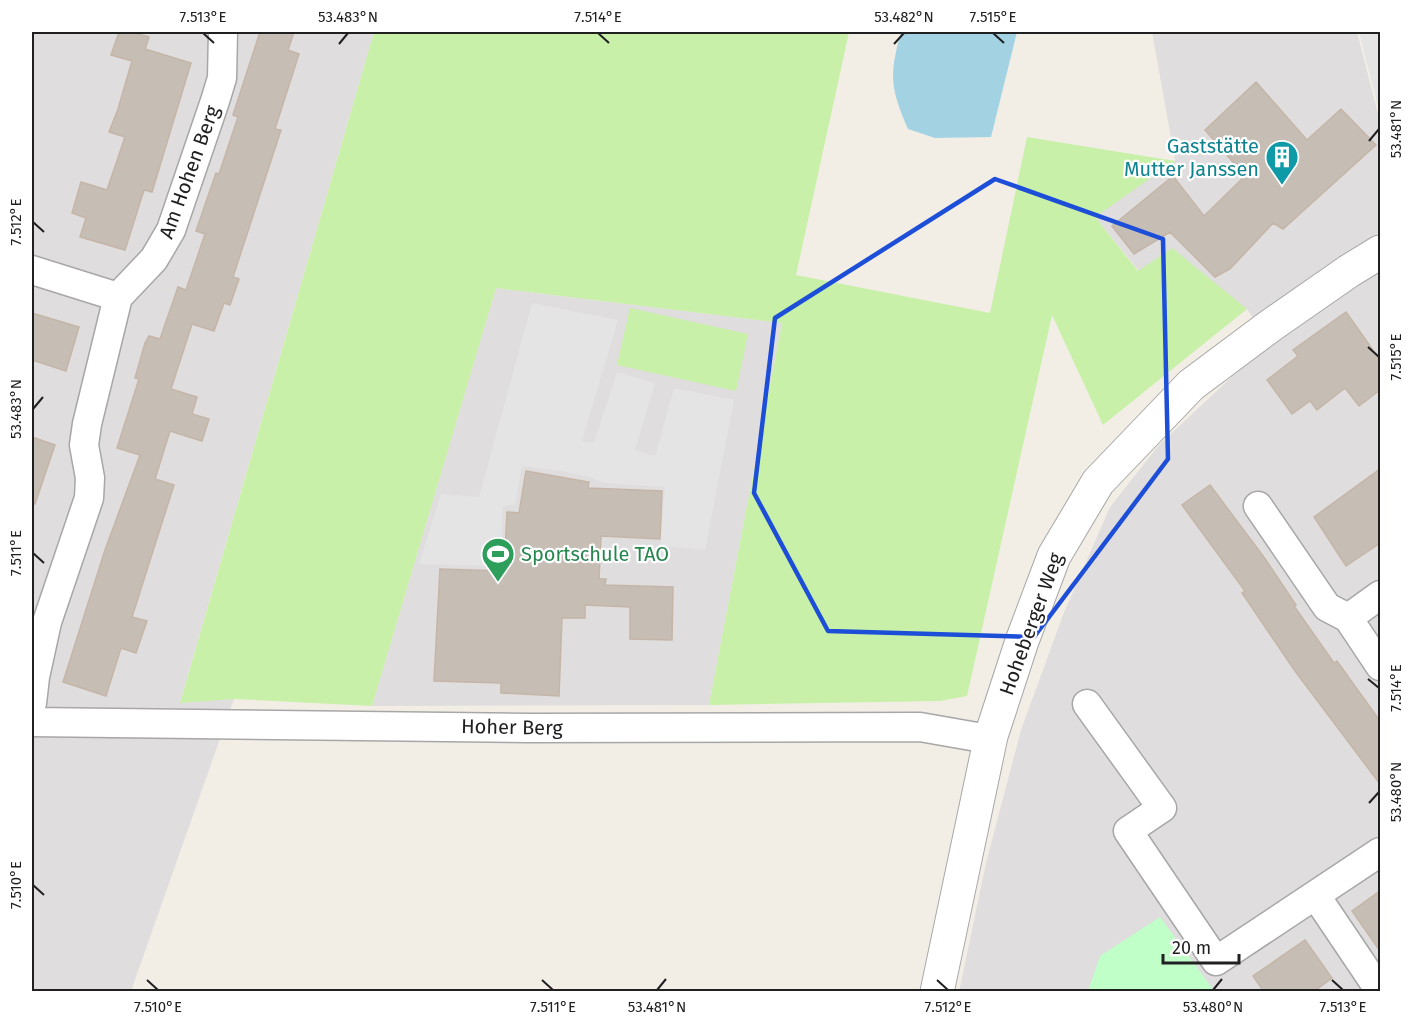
<svg xmlns="http://www.w3.org/2000/svg" width="1412" height="1023" font-family="'Fira Sans',sans-serif">
<style>
.residential{fill:#dfdddd}
.grass{fill:#c8f0a8}
.park{fill:#c0ffc8}
.parking{fill:#e4e4e4}
.water{fill:#a3d2e3}
.building{fill:#c6beb5;stroke:#c5b5a7;stroke-width:1.5}
.lines{fill:none;stroke-linecap:round;stroke-linejoin:round}
.minor-casing{stroke:#a7a7a7;stroke-width:31}
.tertiary-casing{stroke:#a7a7a7;stroke-width:35}
.minor{stroke:#fff;stroke-width:28}
.tertiary{stroke:#fff;stroke-width:33}
.marked{fill:none;stroke:#1d4ed8;stroke-width:4.5;stroke-linejoin:round}
.ticks{fill:none;stroke:#202020;stroke-width:2}
.labels{text-anchor:middle;stroke-width:4.5;stroke-linejoin:round;paint-order:stroke}
.culture-label{font-size:20px;fill:#0d838f;stroke:#fff;text-anchor:end}
.street-label{font-size:20px;fill:#202020;stroke:#fff}
.leisure-label{font-size:20px;fill:#27864d;stroke:#fff;text-anchor:start}
.neatline{fill:none;stroke:#202020;stroke-width:2}
.ticks-label{font-size:15px;text-anchor:middle;fill:#202020}
</style>
<rect width="100%" height="100%" fill="#f2eee6"/>
<path class="residential" d="M32,32H374L180,702L234,699L131,991H32Z
M1152,32H1357L1380,122V991L959,992L986,863L1021,730L1063,615L1110,507L1159,445L1269,342L1247,309L1139,271L1095,217L1175,160Z
M496,288L782,323L709,705L372,706Z"/>
<path class="grass" d="M374,32H849L796,275L990,313L1027,137L1175,161L1095,217L1138,271L1172,248L1247,309L1103,425L1052,315L967,696L940,701L709,705L782,323L496,288L372,706L234,699L180,703Z
M630,308L748,334L736,391L617,365Z"/>
<path class="park" d="M1160,917L1214,991H1088L1100,956Z"/>
<path class="parking" d="M1359,32H1380V114Z
M532,303L618,320L582,441L594,443L617,372L655,383L635,450L655,456L674,388L734,400L705,550L660,546L665,487L604,483L589,477L562,471L522,466L515,505L503,506L500,566L419,564L441,494L479,497Z"/>
<path class="water" d="M901,32H1017L991,137L935,138L908,129C890,88 889,75 901,32Z"/>
<path class="building" d="M119,32H131L149,37L145,49L191,63L152,192L144,190L125,250L80,237L86,218L72,213L81,182L107,190L125,137L109,132L118,109L132,61L111,55Z
M260,32H294L288,50L299,54L275,129L281,130L233,277L239,279L230,305L224,303L214,331L192,324L171,389L197,397L192,414L209,419L202,441L170,431L155,479L174,485L132,617L147,621L136,653L121,648L106,696L63,682L105,550L140,455L117,448L139,379L135,378L145,343L149,336L160,339L178,287L186,290L205,234L196,231L216,173L219,174L238,117L233,115Z
M1256,82L1307,140L1341,109L1376,145L1283,229L1273,223L1230,269L1215,277L1170,232L1134,254L1112,226L1173,176L1204,216L1245,176L1205,130Z
M1346,312L1380,360V390L1359,406L1345,388L1317,410L1310,401L1292,414L1267,380L1298,356L1293,350Z
M32,313L79,327L66,371L32,360Z
M32,437L55,445L35,504H32Z
M1380,469V543L1346,566L1314,517Z
M526,471L589,482L588,488L662,491L660,539L601,536L599,579H606L605,585L673,587L672,640L630,639V607L585,605V618H562L559,696L501,693V683L434,681L440,569L504,571L507,512L519,513Z
M1210,485L1266,560L1296,605L1294,606L1334,663L1337,661L1380,721V784L1295,671L1242,593L1245,591L1182,505Z
M1380,891V951L1352,911Z
M1305,940L1332,978L1313,992H1264L1253,976Z"/>
<g class="lines">
<g class="minor-casing">
<path id="minor" d="M32,270L118,297
M1258,506L1327,607L1348,618
M1380,595L1348,618L1380,666
M32,703L35,677L47,622L89,498L90,478L84,445L87,424L118,297L154,259L171,230L215,101L222,78L223,32
M1087,704L1162,808L1128,831L1216,961L1380,852
M32,722L529,728L920,727L977,737L991,736
M1316,896L1380,991"/>
</g>
<g class="tertiary-casing">
<path id="tertiary" d="M937,992L991,736L1022,641L1054,556L1098,482L1191,385L1270,326L1349,271L1380,252"/>
</g>
<use href="#minor" class="minor"/>
<use href="#tertiary" class="tertiary"/>
</g>
<path class="marked" d="M995,179L1163,239L1168,459L1034,637L828,631L754,493L775,318Z"/>
<path class="ticks" d="M203,33L214,43M598,33L609,43M993,33L1004,43M339,44L348,33M894,44L904,33M1369,141L1379,129M33,222L44,232M1368,347L1379,357M33,409L43,397M33,553L44,563M1368,679L1379,688M1369,803L1379,792M33,885L44,895M147,980L158,990M542,980L553,990M937,980L948,990M1332,980L1343,990M657,990L666,979M1213,990L1222,979"/>
<defs>
<g id="building-pin" transform="scale(1.725)"><path d="M0 17L-7.5 6A9.5 9.5 0 1 1 7.5 6Z" fill="#0f9aa8" stroke="#fff"/><path d="M-4-6H4V6H1V3H-1V6H-4ZM-2.5-4.3h1.7v1.8h-1.7ZM.8-4.3h1.7v1.8H.8ZM-2.5-1h1.7V.8h-1.7ZM.8-1h1.7V.8H.8Z" fill="#fff"/></g>
<g id="stadium-pin" transform="scale(1.725)"><path d="M0 17L-7.5 6A9.5 9.5 0 1 1 7.5 6Z" fill="#2e9e5b" stroke="#fff"/><path d="M0-5a6.5 5 0 1 0 0 10a6.5 5 0 1 0 0-10ZM-3.5-1.8h7v3.6h-7Z" fill="#fff"/></g>
</defs>
<g fill-rule="evenodd">
<use href="#building-pin" x="1282" y="157"/>
<use href="#stadium-pin" x="498" y="554"/>
</g>
<g class="labels">
<g class="culture-label">
<text x="1259" y="153">Gaststätte<tspan x="1259" dy="23">Mutter Janssen</tspan></text>
</g>
<g class="street-label">
<text transform="translate(189 172) rotate(-70)" y="7">Am Hohen Berg</text>
<text transform="translate(1031 624) rotate(-70)" y="7">Hoheberger Weg</text>
<text transform="translate(512 727) rotate(1)" y="7">Hoher Berg</text>
</g>
<g class="leisure-label">
<text x="521" y="561">Sportschule TAO</text>
</g>
</g>
<rect width="1412" height="1023" fill="none" stroke="#ffffff" stroke-width="66"/>
<path d="M1163 954v9h76v-9" fill="none" stroke="#202020" stroke-width="3"/>
<text x="1172" y="954" font-size="18" fill="#202020" stroke="#ffffff" stroke-width="4.5" paint-order="stroke">20 m</text>
<rect x="33" y="33" width="1346" height="957" class="neatline"/>
<g class="ticks-label">
<text x="203" y="22">7.513°E</text>
<text x="348" y="22">53.483°N</text>
<text x="598" y="22">7.514°E</text>
<text x="904" y="22">53.482°N</text>
<text x="993" y="22">7.515°E</text>
<text transform="translate(1396 129) rotate(-90)" y="5">53.481°N</text>
<text transform="translate(16 222) rotate(-90)" y="5">7.512°E</text>
<text transform="translate(1396 357) rotate(-90)" y="5">7.515°E</text>
<text transform="translate(16 409) rotate(-90)" y="5">53.483°N</text>
<text transform="translate(16 553) rotate(-90)" y="5">7.511°E</text>
<text transform="translate(1396 688) rotate(-90)" y="5">7.514°E</text>
<text transform="translate(1396 792) rotate(-90)" y="5">53.480°N</text>
<text transform="translate(16 885) rotate(-90)" y="5">7.510°E</text>
<text x="158" y="1012">7.510°E</text>
<text x="553" y="1012">7.511°E</text>
<text x="657" y="1012">53.481°N</text>
<text x="948" y="1012">7.512°E</text>
<text x="1213" y="1012">53.480°N</text>
<text x="1343" y="1012">7.513°E</text>
</g>
</svg>
